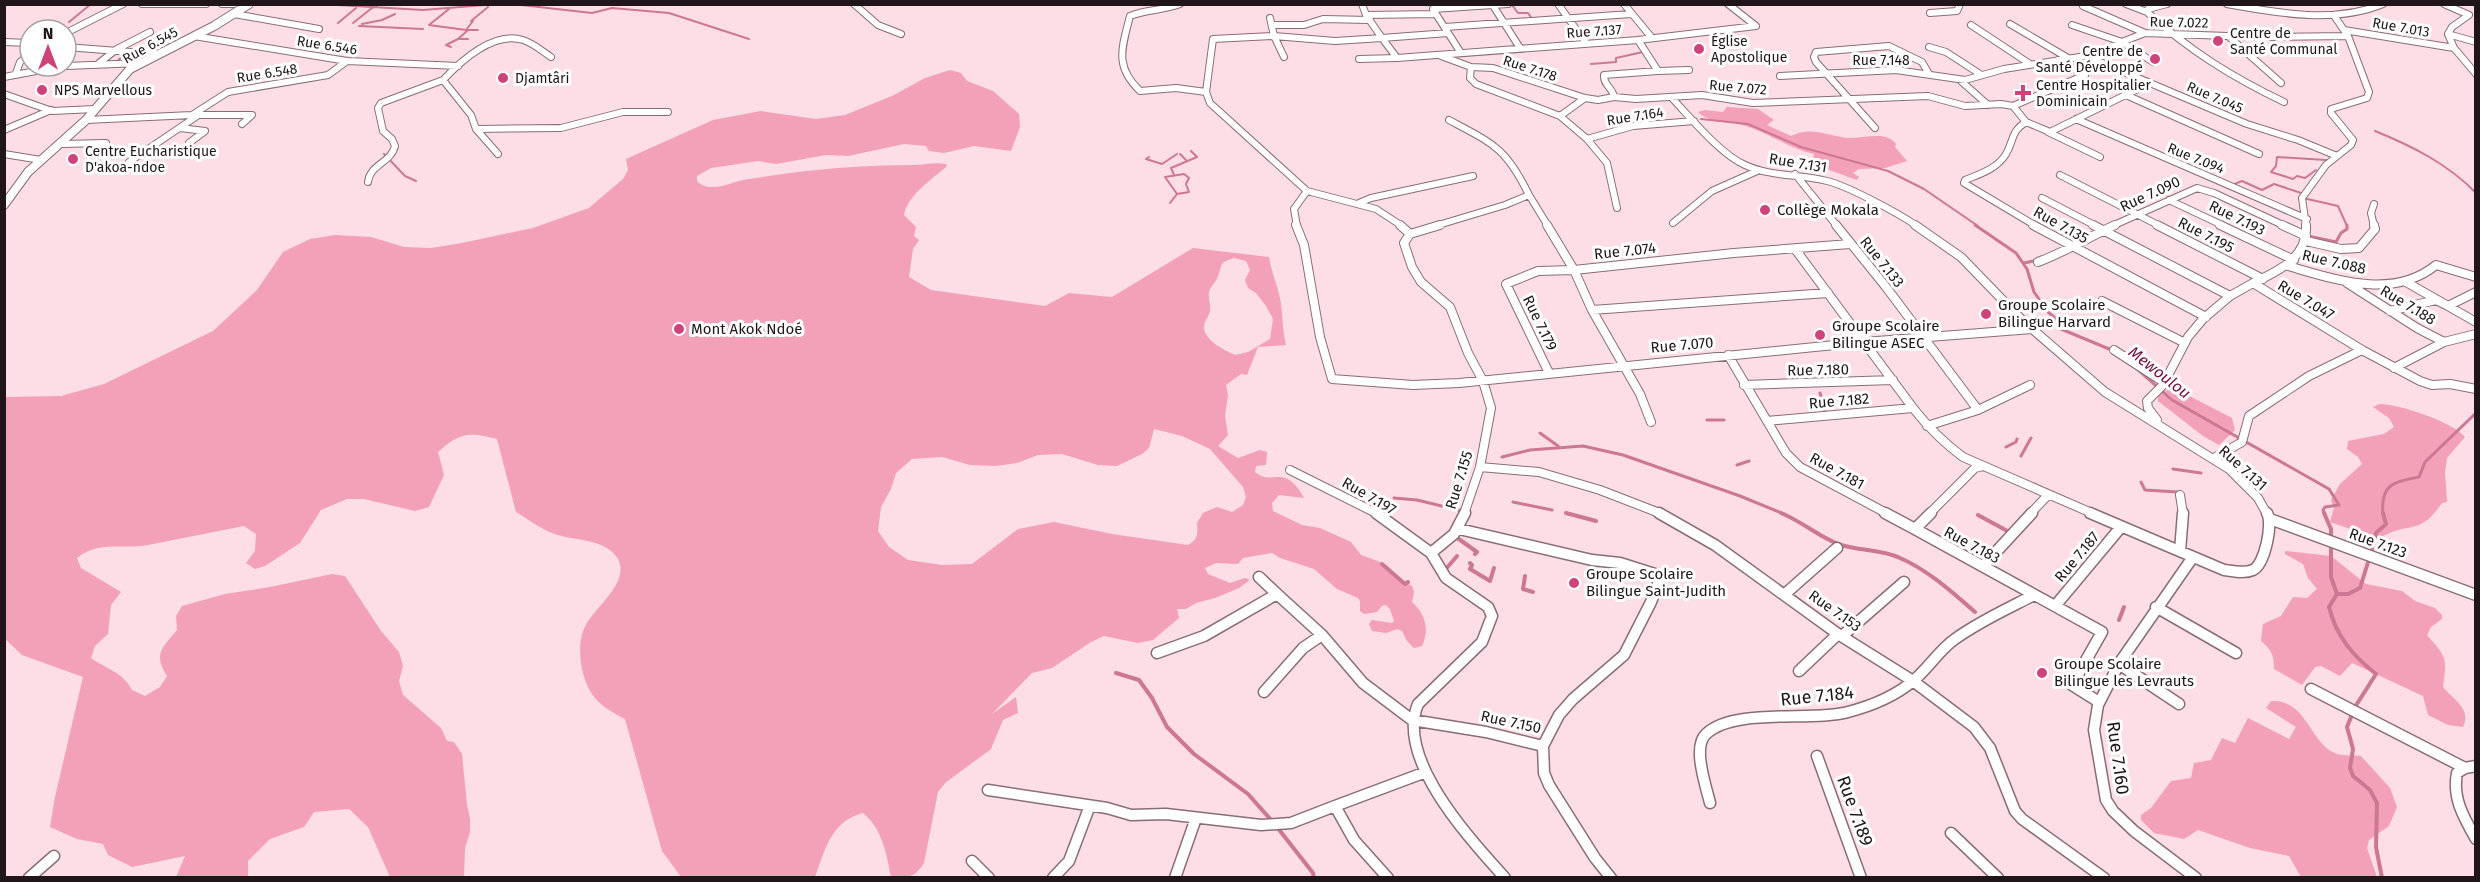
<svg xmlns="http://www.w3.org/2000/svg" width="2480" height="882" font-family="'Fira Sans',sans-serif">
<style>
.green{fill:#f3a0b9;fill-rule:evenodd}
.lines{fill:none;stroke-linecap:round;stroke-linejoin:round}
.stream-far2{stroke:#cc7893;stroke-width:2}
.stream-far1{stroke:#cc7893;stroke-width:3}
.stream{stroke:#cc7893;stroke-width:4}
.minor-far2-casing{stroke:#896d75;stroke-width:8}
.minor-far1-casing{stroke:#896d75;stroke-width:10}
.minor-casing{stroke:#896d75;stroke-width:13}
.tertiary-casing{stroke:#896d75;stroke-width:10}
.minor-far2{stroke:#fff;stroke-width:6}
.minor-far1{stroke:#fff;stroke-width:8}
.minor{stroke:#fff;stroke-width:10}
.tertiary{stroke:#fff;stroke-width:8}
.poi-dot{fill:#ce447a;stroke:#fff;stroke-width:2}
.labels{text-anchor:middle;stroke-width:6;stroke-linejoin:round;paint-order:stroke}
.far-street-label{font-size:14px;fill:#201518;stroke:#fff}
.far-poi-label{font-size:14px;fill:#201518;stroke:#fff;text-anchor:start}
.street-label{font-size:15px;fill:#201518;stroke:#fff}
.poi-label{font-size:15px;fill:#201518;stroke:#fff;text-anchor:start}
.water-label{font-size:16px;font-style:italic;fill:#750d3d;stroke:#fff}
.near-street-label{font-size:18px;fill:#201518;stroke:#fff}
</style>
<rect width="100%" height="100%" fill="#fedee6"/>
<path class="green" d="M950,70L961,73L967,81L993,91L1019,114L1020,127L1011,151L974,146L944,153L929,151L926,146L904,144L848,156L826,155L776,164L758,161L711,168L697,176V181C702,186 706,187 713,187C725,187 737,180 749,179C804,170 859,165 914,165C925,165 935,162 946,164L947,166C933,179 907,195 904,215L916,227L914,236L919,240L913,249L909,277L931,290L1045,306L1069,293L1112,297L1193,248L1269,257C1271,271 1277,284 1280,298C1283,314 1282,329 1286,345L1258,347L1247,375L1241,374L1226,385L1228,395L1225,416L1228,435L1218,446L1238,458L1260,450L1267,452L1266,465L1256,466L1255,472C1273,487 1284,462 1304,498L1279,495L1272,503L1273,511L1302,525L1320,528L1351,542L1361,555L1383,563L1395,577L1412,586L1414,592L1412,602C1425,614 1430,629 1422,646L1414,648L1407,641L1402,631L1397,629L1386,633L1372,631L1369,624L1372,620L1392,623L1394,621L1390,609L1386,605L1382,606L1377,612L1364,614L1360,611V601L1358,598L1337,589L1314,569L1280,558L1272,553L1243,558L1238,564L1216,563L1205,568L1208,574L1230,583L1245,578L1250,580L1239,588L1215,598L1196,603L1186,609H1177L1179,618L1153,640L1138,643L1104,636L1091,642L1052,668L1032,673L992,714L1016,697L1018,713L1003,720L991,749L945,783L938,792L924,863C915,878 907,878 891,877C887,855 882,828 863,813C831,821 825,850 815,877H681L662,851L625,719C613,713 600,706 592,694C580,676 575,642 587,623C598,605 633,579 616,556C603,538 571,541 552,533C539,528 528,519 516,512L497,439C469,432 460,432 438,452L444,475L429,507L415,511L364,499H347L321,510L300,543L265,566L255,569L246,563L255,551L256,534L244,526C212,532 180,539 148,545C123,550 99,540 77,558L81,568L121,592L111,605L108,634L95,646L91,658C106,669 123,672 132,690L145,696L160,687L167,676C153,654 162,648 177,630L176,616L182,606L225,594L270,587L332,574L345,576L381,631L399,652L403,666L399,681L403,695L441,728L447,741L454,742L462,754L467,805L470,818V832L465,848L464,877H390L368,827L349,809L314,812L304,827L270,839L248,861V877H176L185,856L132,867L108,855L103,844L77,839L50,827L55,797L83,677L22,655L5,639V397L61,396L104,384L213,331L257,290L283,252L310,239L335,235L371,237L404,247L431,248L462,243L533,228L589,208L623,179L628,170L626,159L713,120L761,111L816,119L845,115L892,96L925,78ZM1234,258L1246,261L1250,270L1245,280L1248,288L1256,293L1266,306L1273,319L1270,339L1248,352L1235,355C1224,350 1207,342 1204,329C1203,322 1209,317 1210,311C1211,304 1208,299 1209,293C1210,286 1216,283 1218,276C1223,264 1218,263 1234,258ZM1154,429L1182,436L1210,449L1243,487L1246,497L1243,505L1232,512L1217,507L1203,513L1197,523C1198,534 1198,539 1188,545L1112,534L1054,522L1018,529L972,564L942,565L908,560L889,547L878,531L881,507L891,489L896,473L912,459L942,457L970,465L996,466L1017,463L1038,455L1062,454L1098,465L1117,466L1142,454L1149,448Z
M1727,107L1758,109L1774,120L1767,125L1791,136C1812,125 1829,137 1851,138C1866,138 1886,131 1896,144L1895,147L1907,161L1885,168L1859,169L1853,173L1859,177L1857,180L1829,170L1822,161L1813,158L1814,154C1787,148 1765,130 1738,124C1723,121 1710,123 1698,112L1705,110L1723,112Z
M2172,387L2232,418L2235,430L2219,445L2203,436L2158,401V395Z
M2380,404C2401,405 2451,421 2465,437L2447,458L2445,472L2447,502L2442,503C2419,536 2413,521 2383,536L2382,540L2330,522L2334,508L2331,500L2340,484L2362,464L2358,457L2347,449L2348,441L2384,434L2394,427L2389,418L2373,407Z
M2285,551L2331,556L2366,584L2402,591L2415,601L2435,608L2442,615V619L2431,627L2427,635C2447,658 2447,657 2443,687C2453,700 2472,708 2463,727L2448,725L2428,715L2423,696L2352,663L2340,676L2321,666L2315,667L2302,685L2274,669C2274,656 2272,650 2261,641L2263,624L2281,616L2293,597L2307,598L2317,589L2308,578L2303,564L2285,554Z
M2271,701C2309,700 2308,743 2337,754C2344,756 2354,755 2361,756L2390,788L2397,807L2389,826L2369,840L2367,848L2377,877H2301L2289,856L2250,848L2198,830L2184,839L2154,833L2141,820V815L2151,808L2171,781L2191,778L2194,763L2211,760L2222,738L2235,743L2248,718L2289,739L2296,727L2266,708Z"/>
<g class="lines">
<path class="stream-far2" d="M320,4L423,10L498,4
M512,4L592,13L612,8L669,13L749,39
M1512,5L1518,13H1528L1533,20
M372,8L380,4
M449,9L429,25L466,30L473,21H471L488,7
M69,22L91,4
M338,23L356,8
M353,23L372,8
M362,24L382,20L395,14
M359,26L423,29
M460,39H468
M451,47L446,45L458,39L468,30H478
M116,63L125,53
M1591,64L1616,62V58L1643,52
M1701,119L1748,124L1801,147L1888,171L1924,189L1978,226
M2375,131C2412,146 2448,164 2476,193
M384,154L405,176L416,181
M1180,154L1186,160
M1149,157L1146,159L1162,164L1177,154
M2316,170L2305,178L2297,176L2293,179L2271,172L2276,166L2277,157L2326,160
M1184,174L1189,178L1186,184L1189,192L1177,194L1165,177Z
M1174,175L1171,168L1197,157L1191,151
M2232,185L2242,181L2262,190L2274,184L2301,193
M2303,198L2338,206L2347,226
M1170,203L1177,194"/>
<path class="stream-far1" d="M1975,225L2016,253L2027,269L2034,292L2048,312L2061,323V329L2114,351
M2476,230V242
M2308,236L2336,242L2341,233L2347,229V225
M2024,263L2038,260
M2138,370L2172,400L2329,489L2339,505L2325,507L2323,510L2325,514
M1820,393L1825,412
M1707,420H1724
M1540,433L1558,446
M2006,447L2016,442L2017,439
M2021,456L2031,438
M1502,457L1530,450L1583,446L1623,455L1740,496L1784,514
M1737,465L1749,461
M2173,469L2201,473
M2141,482L2145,490L2178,492
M1394,498L1417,500L1462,511
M1513,502L1552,510
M1566,513L1569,514
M2383,514C2380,484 2394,482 2419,477L2425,462L2476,413"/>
<path class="stream" d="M1566,513L1596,521
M1781,513C1801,521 1818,536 1838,544C1857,551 1881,549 1900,558C1928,570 1953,593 1975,612
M2324,513L2331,529V538
M1978,515L2011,533
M1456,537L1477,552L1475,554
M2331,544V577L2337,594
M2371,553L2376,533L2386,524L2383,513
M1470,563L1472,565L1470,569L1490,581L1494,568
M1382,564L1405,584L1408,582
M1445,570L1457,556
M1525,576L1523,589L1533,592
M2337,594L2329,607C2336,636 2353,656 2376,674L2355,707L2347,727L2353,749L2350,768L2353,776L2370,790L2377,803L2376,847L2382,878
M2337,594H2348L2360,588L2369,559
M2119,620L2124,607
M1116,673L1139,680L1152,698L1167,727L1194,754L1248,794L1271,820
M1277,827L1313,873L1314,878"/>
<g class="minor-far2-casing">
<path id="minor-far2" d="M142,4H206
M222,4H234
M854,4L878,25L901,34
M1180,4C1162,11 1147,9 1130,16C1122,48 1114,66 1140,91L1176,88L1206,92
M1492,4L1520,48
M1558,4L1586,43
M1624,4L1652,38
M2086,4L2083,6L2145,33
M2126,4L2147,12L2148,9L2167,4
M2227,4C2278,13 2334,24 2383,4
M2444,4L2469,15L2452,27L2448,34L2454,48L2476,74
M1433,9L1508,4
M1434,11L1461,53
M2147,12C2190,51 2232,77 2284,102
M1930,13L1957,11L1960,4
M234,14L319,29
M1366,15L1436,14
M1270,18L1274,36L1284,57
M2010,24L2068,58
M1272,25H1304L1323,19L1370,20
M1971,25L2030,64
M2072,25L2122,42L2153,62
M1445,27L1631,14
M2344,30L2454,48
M66,33L123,4
M1448,33L1382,38L1397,58L1638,40L1756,26L1728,4
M2448,34L2476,42
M194,36L347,61L458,66
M2228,36L2281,83
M1638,40L1658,71L1604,75C1603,85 1613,88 1614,97L1636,99L1702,95L1753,103L1928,96L1965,106L2001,104L2013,106
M4,42L30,43
M66,47L157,54
M1929,47L1946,52L1980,74
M1441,56L1471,67L1493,68L1585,98L1598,100L1614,97
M2086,56L2247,124L2298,140L2337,156
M1359,59L1397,58
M99,63L117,49L150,32
M66,66L141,63
M1471,67L1470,78L1476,84L1560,116
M1658,71L1689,70
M16,73L20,62L30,54
M1780,76L1896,70L1965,80L2004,69L2086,56L2145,33L2254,37L2348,36
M4,77L63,66
M1961,81L1988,105
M4,94L52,111L95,109
M2126,95L2259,154
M1671,97C1690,117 1720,154 1745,165C1771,177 1800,174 1827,181C1848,186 1898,213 1917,226
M1585,98L1560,116L1587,139
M2013,106L2026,122L2050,132L2150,83
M2013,106L2085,75L2058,60
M192,115H252L242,124
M2076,119L2307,219
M86,120L192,115L228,92L328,75L347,61
M2026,122C2010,132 2014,141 2006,154C1997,169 1980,174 1965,180L1964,183L2036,226
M180,128L205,131L189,143
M1875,128L1816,62L1814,57L1816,52L1889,46L1922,62L1929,74
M476,129L561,128L623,112H668
M4,130L51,110
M2048,132L2100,157
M62,144L106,143
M4,154L41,160
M498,154L476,129L471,115L443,80C461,61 494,31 523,40C533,43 542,51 551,57
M129,162L197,116
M1795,174L1837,226
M2060,175L2160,226
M368,182C370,164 391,163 395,146L392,139L383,131L378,108L381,103L443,80
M1307,191L1376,209L1402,226
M1529,195L1548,226
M2042,198L2096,226
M2169,200L2224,226
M1359,203L1371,198L1473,176
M2374,204L2371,213L2374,226
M1617,208L1607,163L1587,139L1633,126L1694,121
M1673,223L1712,191L1757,171
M1297,226L1294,209L1307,191L1210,103L1206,92L1213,39L1274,36L1335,41L1382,38L1366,15L1362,4
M1435,226L1505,205L1529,195C1506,148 1494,144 1449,120
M2112,226L2197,188L2214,193L2285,226
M2306,226L2302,198L2326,165L2351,145L2353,140L2331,113V109L2367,98L2369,92L2348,36L2335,17"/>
</g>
<g class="minor-far1-casing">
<path id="minor-far1" d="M1296,225L1304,245L1320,337L1332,379L1413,385L1459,383L1864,342L2032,329
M1400,225L1410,234
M1547,225L1574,270
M1836,225L1886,287L1978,410L1927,426
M1915,225L1961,257L2023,321L2105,392L2229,469L2258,498L2267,514
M2033,225L2206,317
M2093,225L2230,296
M2157,225L2263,279
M2220,225L2294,260
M2282,225L2306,236
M2306,225C2308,258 2278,271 2253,283L2362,350L2420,381L2432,385L2450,384L2476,389
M1410,234L1404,243L1412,267L1421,282L1450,307L1468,353L1483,381L1491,408L1480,467L1464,514
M1410,234L1440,225
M2306,241L2341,249L2359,248L2375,229L2374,225
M1795,249L1913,408C1928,427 1944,443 1963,457L2094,514
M2038,262C2065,252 2089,237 2115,225
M2288,266C2337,280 2393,300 2436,265L2476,277
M2406,282L2476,322
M2347,283L2417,328L2444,342L2394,368
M1828,293L1592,310L1574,270L1734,253L1850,244
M2102,301L2185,343
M1592,310L1640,394L1651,422
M2390,311L2436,300L2448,306L2476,292
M2444,342L2476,334
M2114,350L2165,383
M1728,355L1786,453L1800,467L1888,514
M1549,373L1506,284L1538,271L1574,270
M1744,385L1893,380
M1978,410L2030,385
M2157,420L2148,408L2147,401L2163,385L2188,337L2203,319L2230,296L2253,283
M1767,421L1913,408
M2214,458L2242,442L2249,416L2309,376L2362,350
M1480,467L1539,472L1600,490L1662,514
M1290,470L1378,514
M2180,495L2183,514
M1929,514L1975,468L1983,466
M2030,514L2048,495"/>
</g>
<g class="minor-casing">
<path id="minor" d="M1376,513L1431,553
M1465,513L1454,534L1431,553L1446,578L1488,607L1492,616L1482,642L1418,704C1395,759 1471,840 1505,878
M1659,513L1715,545L1838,634L1913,681L1974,727L1990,748L2015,811L2022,819L2104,878
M1885,513L1915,529
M1931,513L1915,529L2102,632L2072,685L2099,702
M2090,513L2224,570C2233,571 2244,574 2253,570C2265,564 2273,524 2267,513
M2270,519L2476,595
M2180,551L2183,513
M2193,557L2120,662L2098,705L2094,730L2106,800L2113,811L2134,831L2196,878
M1983,566L2032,513
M1259,577L1277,594
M1785,594L1837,548
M2055,606L2121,527
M2156,607L2236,653
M1842,636L1904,582
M1157,653L1204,636L1277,594L1322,635L1363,683L1412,720L1486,732L1543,746L1559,715L1573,699L1624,655L1651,602L1661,576L1620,563L1592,560L1459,529
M2119,664L2179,704
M1799,671L1838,634
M2311,689L2465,768
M1264,692L1303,648L1322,635
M1543,746L1544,773L1549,785L1595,858L1611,878
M1817,756L1861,878
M2476,766L2465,768L2457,773C2452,798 2464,818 2476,839
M988,790L1107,808L1131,815L1166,814L1261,825L1291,823L1335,806
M1710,803C1706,786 1692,747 1706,734C1734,707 1813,722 1848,712C1871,706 1895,696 1913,681C1928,669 1939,650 1955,639C1980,621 2007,609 2034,595
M1951,833L1998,878
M972,861L989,878
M29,878L54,856
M1053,878L1069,861L1089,808
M1175,878L1196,818
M1388,878L1354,840L1335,806L1426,772"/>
</g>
<g class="tertiary-casing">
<path id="tertiary" d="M4,205L28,172L86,120L130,69L214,26L249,4"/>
</g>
<use href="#minor-far2" class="minor-far2"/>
<use href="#minor-far1" class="minor-far1"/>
<use href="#minor" class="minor"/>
<use href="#tertiary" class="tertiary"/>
</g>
<g class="poi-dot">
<circle cx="2218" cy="41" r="6"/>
<circle cx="1699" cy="49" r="6"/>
<circle cx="2155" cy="59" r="6"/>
<circle cx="503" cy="78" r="6"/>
<circle cx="42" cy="90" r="6"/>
<path d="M2020 84h6v6h6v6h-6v6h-6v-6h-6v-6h6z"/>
<circle cx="73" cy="159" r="6"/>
<circle cx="1765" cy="210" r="6"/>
<circle cx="1986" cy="314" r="6"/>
<circle cx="679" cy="329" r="6"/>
<circle cx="1820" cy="335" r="6"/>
<circle cx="1574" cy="583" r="6"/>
<circle cx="2042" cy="673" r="6"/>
</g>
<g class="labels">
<g class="far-street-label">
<text transform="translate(2179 22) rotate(1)" y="5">Rue 7.022</text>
<text transform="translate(2401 27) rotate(10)" y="5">Rue 7.013</text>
<text transform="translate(1594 31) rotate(-4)" y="5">Rue 7.137</text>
<text transform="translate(150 45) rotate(-29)" y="5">Rue 6.545</text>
<text transform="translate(327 45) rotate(9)" y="5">Rue 6.546</text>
<text x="1881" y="65">Rue 7.148</text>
<text transform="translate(1530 68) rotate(18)" y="5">Rue 7.178</text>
<text transform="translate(267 73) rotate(-9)" y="5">Rue 6.548</text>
<text transform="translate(1738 87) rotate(5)" y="5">Rue 7.072</text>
<text transform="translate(2215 97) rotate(23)" y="5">Rue 7.045</text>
<text transform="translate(1635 116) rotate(-9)" y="5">Rue 7.164</text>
<text transform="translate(2196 158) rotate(22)" y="5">Rue 7.094</text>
</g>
<g class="far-poi-label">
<text x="2230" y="38">Centre de<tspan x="2230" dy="16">Santé Communal</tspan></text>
<text x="1711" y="46">Église<tspan x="1711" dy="16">Apostolique</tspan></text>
<text x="2143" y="56" text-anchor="end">Centre de<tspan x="2143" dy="16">Santé Développé</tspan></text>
<text x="515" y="83">Djamtâri</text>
<text x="2036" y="90">Centre Hospitalier<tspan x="2036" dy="16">Dominicain</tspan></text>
<text x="54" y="95">NPS Marvellous</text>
<text x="85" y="156">Centre Eucharistique<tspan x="85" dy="16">D'akoa-ndoe</tspan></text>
</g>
<g class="street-label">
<text transform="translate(1798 163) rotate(9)" y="5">Rue 7.131</text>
<text transform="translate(2150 194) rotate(-25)" y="5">Rue 7.090</text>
<text transform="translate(2237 218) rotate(26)" y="5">Rue 7.193</text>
<text transform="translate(2061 225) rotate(29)" y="5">Rue 7.135</text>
<text transform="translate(2206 235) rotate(27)" y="5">Rue 7.195</text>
<text transform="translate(1625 251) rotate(-6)" y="5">Rue 7.074</text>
<text transform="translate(1882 262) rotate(51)" y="5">Rue 7.133</text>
<text transform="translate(2334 262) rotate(13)" y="5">Rue 7.088</text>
<text transform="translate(2306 300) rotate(31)" y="5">Rue 7.047</text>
<text transform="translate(2408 305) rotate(31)" y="5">Rue 7.188</text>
<text transform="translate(1540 323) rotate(64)" y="5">Rue 7.179</text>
<text transform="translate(1682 345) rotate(-5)" y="5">Rue 7.070</text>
<text transform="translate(1818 370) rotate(-1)" y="5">Rue 7.180</text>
<text transform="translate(1839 401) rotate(-5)" y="5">Rue 7.182</text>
<text transform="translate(2243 468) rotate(42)" y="5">Rue 7.131</text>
<text transform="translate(1837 471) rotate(29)" y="5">Rue 7.181</text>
<text transform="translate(1459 480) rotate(-73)" y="5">Rue 7.155</text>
<text transform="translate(1369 496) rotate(30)" y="5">Rue 7.197</text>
<text transform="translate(2378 543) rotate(20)" y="5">Rue 7.123</text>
<text transform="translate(1972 545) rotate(28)" y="5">Rue 7.183</text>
<text transform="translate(2077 557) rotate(-50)" y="5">Rue 7.187</text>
<text transform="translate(1835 611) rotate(35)" y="5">Rue 7.153</text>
<text transform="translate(1511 722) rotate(12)" y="5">Rue 7.150</text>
</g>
<g class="poi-label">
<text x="1777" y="215">Collège Mokala</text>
<text x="1998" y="310">Groupe Scolaire<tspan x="1998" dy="17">Bilingue Harvard</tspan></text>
<text x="1832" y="331">Groupe Scolaire<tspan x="1832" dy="17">Bilingue ASEC</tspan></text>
<text x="691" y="334">Mont Akok Ndoé</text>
<text x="1586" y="579">Groupe Scolaire<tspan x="1586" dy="17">Bilingue Saint-Judith</tspan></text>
<text x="2054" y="669">Groupe Scolaire<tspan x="2054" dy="17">Bilingue les Levrauts</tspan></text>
</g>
<g class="water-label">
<text transform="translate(2160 372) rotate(38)" y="6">Mewoulou</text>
</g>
<g class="near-street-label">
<text transform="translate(1817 696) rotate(-6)" y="6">Rue 7.184</text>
<text transform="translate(2118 758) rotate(82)" y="6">Rue 7.160</text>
<text transform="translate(1855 811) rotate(70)" y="6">Rue 7.189</text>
</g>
</g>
<rect width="2480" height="882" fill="none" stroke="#201518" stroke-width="12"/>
<g transform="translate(48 48)"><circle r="28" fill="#ffffff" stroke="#a6a1a3" stroke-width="1.5"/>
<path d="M0-4.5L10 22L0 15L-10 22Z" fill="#ce447a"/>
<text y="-9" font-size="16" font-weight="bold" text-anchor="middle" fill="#201518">N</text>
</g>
</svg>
